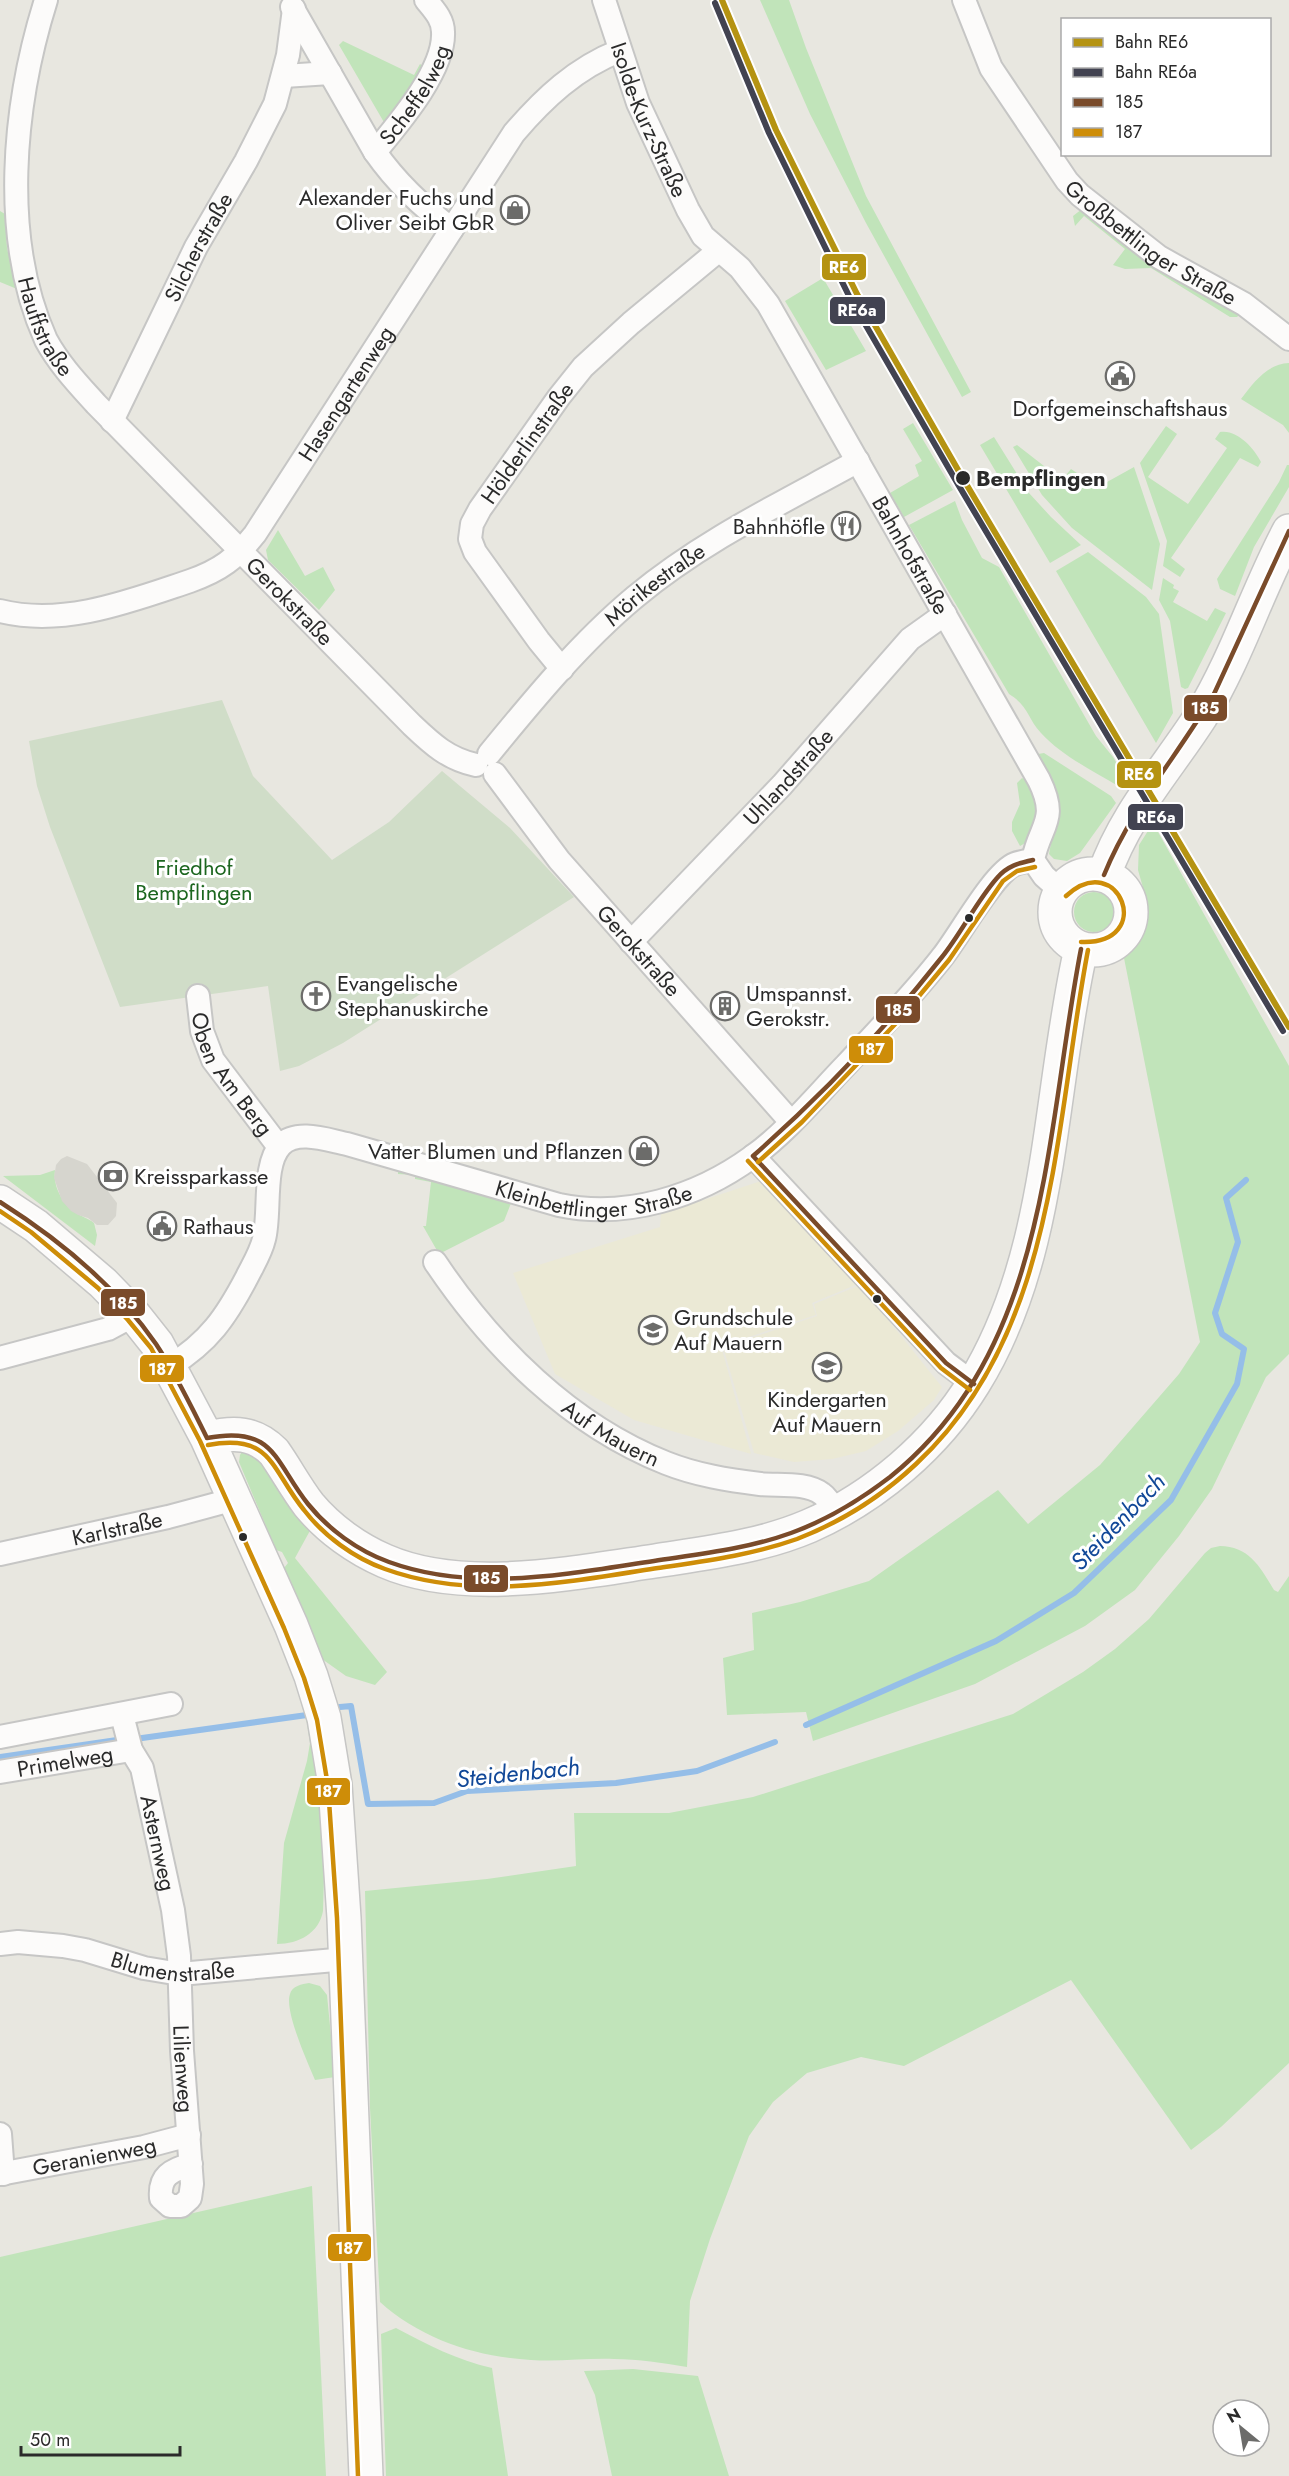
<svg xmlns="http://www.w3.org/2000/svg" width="1289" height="2476" font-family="Jost,sans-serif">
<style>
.education{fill:#ebe9d5}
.green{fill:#c1e4ba}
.cemetery{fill:#d0ddc8}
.plaza{fill:#d6d5ce}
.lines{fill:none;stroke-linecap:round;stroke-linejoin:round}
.stream{stroke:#95bee8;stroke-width:6}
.street-casing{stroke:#c6c6c5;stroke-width:26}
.secondary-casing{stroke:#c6c6c5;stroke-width:36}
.street{stroke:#fcfbfa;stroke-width:22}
.secondary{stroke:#fcfbfa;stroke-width:33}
.bus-1-casing{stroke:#fff;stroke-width:9}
.bus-2-casing{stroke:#fff;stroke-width:9}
.bus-1{stroke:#7a4b2a;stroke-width:4.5}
.bus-2{stroke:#ce8d08;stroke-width:4.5}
.rail-1-casing{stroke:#fff;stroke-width:10}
.rail-2-casing{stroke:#fff;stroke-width:10}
.rail-1{stroke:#b59312;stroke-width:6}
.rail-2{stroke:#424351;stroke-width:6}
.stop-dot{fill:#2a2a2a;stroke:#fff;stroke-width:2}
.labels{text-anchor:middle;stroke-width:6;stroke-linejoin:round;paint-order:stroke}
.street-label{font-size:22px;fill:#2a2a2a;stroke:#fff}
.poi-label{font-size:22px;fill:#2a2a2a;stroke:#fff;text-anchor:start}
.stop-label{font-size:22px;font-weight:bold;fill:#2a2a2a;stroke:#fff;text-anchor:start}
.park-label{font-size:22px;fill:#1c661f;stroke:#fff}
.water-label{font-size:24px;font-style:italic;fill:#114898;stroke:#fff}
.line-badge{stroke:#fff;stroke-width:2}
.badge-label{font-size:16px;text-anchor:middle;font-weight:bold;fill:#fff}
</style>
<rect width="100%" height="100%" fill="#e8e7e0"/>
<path class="education" d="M764,1180L858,1284L812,1303L816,1315L721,1346L751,1454L634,1420L555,1374L513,1273L660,1227L661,1214Z
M860,1285L942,1387L934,1400L898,1431L866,1451L832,1459L794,1462L754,1453L723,1347L817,1316L814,1304Z"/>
<path class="green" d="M760,0H789L806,48L866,196L971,392L962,397L866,223L810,114Z
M343,41L414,75L420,64L426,68L385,124L339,45Z
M1082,209L1240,314L1237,317H1230L1151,268L1125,269L1113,265L1125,249L1084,216L1075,226L1073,216Z
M0,211L5,214L7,248L17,289L0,282Z
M823,278L866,351L826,370L785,301Z
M1289,363V433L1283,425L1241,399C1254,382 1267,364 1289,363Z
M913,423L953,490L904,517L890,493L919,476L915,465L922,461L903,429Z
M1166,426L1177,434L1148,477L1188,504L1227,448L1215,439L1220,432C1237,429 1254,448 1261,462L1258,467L1240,458L1171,558L1185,569L1180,577L1163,566L1167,541L1140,463Z
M994,437L1029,493L1051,517L1081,545L1050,563L980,445Z
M1017,445L1062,480L1071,469L1098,487L1134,467L1160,544L1152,590L1072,528L1042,495L1013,447Z
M1287,465H1289V487L1254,547L1235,596L1220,589L1217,579L1279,482Z
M955,501L962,520L982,558L999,567L1096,736L1113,757L1129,784L1124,787L1118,786C1092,770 1062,756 1041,733C1027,718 1029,706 1009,694L909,525Z
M278,530L305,576L323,567L335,590L319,610L268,560L266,550Z
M1088,552L1146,597L1159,614L1173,713L1156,743L1056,571Z
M1163,578L1174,585L1173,588L1179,591L1173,602L1207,621L1215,608L1226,613L1188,688L1185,689L1181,687L1170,621L1159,600Z
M1044,753L1111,796L1116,803L1080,853L1067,861L1054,859L1049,854L1055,821L1036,761L1038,754Z
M1022,778L1026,780C1038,800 1039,809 1031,831C1029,838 1028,842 1020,846L1012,831V822L1020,804L1017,783Z
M1153,823L1289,1066V1354L1266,1377L1212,1489L1179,1536L1135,1590L1085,1626L975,1684L813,1741L806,1712L727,1715L723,1658L754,1650L752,1613L800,1602L869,1581L998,1490L1028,1524L1100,1465L1179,1374L1200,1342L1124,958L1143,937L1148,905L1138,870L1139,845Z
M1074 912a20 20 0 1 1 40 0a20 20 0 1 1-40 0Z
M398,1164L513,1198L504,1221L439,1254L423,1226H426L431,1182L415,1179V1175L398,1174Z
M55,1170C53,1188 62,1202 76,1213C82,1217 88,1218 94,1223L97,1235L95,1246L3,1176L40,1175Z
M254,1449L312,1527L295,1558L387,1672L375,1685L346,1676L322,1659L284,1568L288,1563L282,1552L276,1550L239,1462L240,1455L243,1450Z
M1220,1546C1249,1546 1261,1568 1274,1590L1278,1592L1289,1576V2063L1221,2127L1191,2150L1071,1980L904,2066L861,2057L807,2073L773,2102L749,2136L710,2239L690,2301L687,2367C662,2363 639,2359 614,2359C586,2358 559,2362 531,2360C476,2357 421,2339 380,2302L370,2108L365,1891L487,1879L576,1866L574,1813H669L753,1797L1013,1714L1083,1672L1115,1649L1149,1619L1205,1553L1211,1548Z
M292,1672L312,1721L325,1842L323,1911C319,1933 299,1944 277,1944L284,1843L307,1761L310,1743L307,1723Z
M309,1983L320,1986L327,1995L335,2077L315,2080C308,2063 284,2011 290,1994C292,1986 302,1984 309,1983Z
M312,2186L326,2476H0V2257Z
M396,2328C428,2345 457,2360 492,2368L508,2476H386L381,2334Z
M633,2369L698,2376L729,2476H612L595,2395L584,2371Z"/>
<path class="cemetery" d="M222,700L253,776L332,860L389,822L442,771L510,828L574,897L343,1043L299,1066L280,1071L268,986L120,1007L50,827L37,786L29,741Z"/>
<path class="plaza" d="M67,1156L87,1164L117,1203L116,1216L108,1225H97L88,1218L78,1215L71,1211L62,1201L54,1178L56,1165L61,1159Z"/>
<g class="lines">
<path class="stream" d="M340,1707L351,1706L368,1804L434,1803L467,1791L616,1783L697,1771L775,1742
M806,1725L996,1641L1074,1593L1171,1500L1237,1384L1244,1349L1222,1334L1215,1313L1238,1242L1226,1198L1246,1180
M135,1739L307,1715
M0,1757L117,1740"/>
<g class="street-casing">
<g id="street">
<path id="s1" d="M46,0C13,105 0,238 46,340C59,364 78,384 96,404L412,725C432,744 448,759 476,765"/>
<path id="s2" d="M604,0L638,103L688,210L703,236L740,268L768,304L1039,780C1059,821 1040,824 1033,860L1044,876L1061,891"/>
<path id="s3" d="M964,0L991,68L1067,181L1080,195L1159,257L1244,304L1289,339"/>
<path d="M292,7L375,152C396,182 422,207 452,229"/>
<path d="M284,76L330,73"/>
<path id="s4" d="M375,152C398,124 445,70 443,32C443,19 434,10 426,0"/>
<path id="s5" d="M112,421L196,247L246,161L275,104L288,55L294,9"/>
<path id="s6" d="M0,611C64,627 130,601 190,581C221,570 235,559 255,534L514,133C544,98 576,68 619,51"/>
<path id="s7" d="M562,669L539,641L475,552L470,539L472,524L480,509L559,397L583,367L631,323L718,251"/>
<path id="s8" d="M489,754C534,699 581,642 635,597C702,541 782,503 858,461"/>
<path id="s9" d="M495,774L559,860L791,1122"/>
<path id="s10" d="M631,942L782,785L910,639L945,614"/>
<path id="s11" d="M198,996L202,1031L213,1060L279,1147"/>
<path d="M753,1156L946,1363L974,1384"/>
<path id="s12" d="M435,1262C492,1347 570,1425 666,1463C696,1475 728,1480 760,1484C779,1486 806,1482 822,1494C828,1498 832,1506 835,1512"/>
<path d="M0,1358L108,1329L134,1315"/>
<path id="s13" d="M170,1366C209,1342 226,1317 247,1277C253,1265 261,1252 264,1239C271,1213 262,1165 281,1145C297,1129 327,1140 347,1144L559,1205C626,1219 697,1197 752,1157C787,1132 816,1096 846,1065C879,1029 913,995 943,956C959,936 994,872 1015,864C1020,862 1027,861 1033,860"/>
<path id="s14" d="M0,1554L168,1517L235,1499"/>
<path id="s15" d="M122,1715L131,1750L142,1768L173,1910L179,1956L182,2051L192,2184L190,2198L181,2206H170L161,2198C159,2175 171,2171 191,2164"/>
<path d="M0,1737L171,1704"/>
<path id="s16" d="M0,1772L131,1750"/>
<path id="s17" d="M0,1944L18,1942L63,1946L85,1950L144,1968L180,1974L346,1959"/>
<path d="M0,2134L3,2174"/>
<path id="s18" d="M0,2174L144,2147L189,2135"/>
</g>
</g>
<g class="secondary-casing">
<path id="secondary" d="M1055 912a38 38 0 1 1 76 0a38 38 0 1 1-76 0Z
M1104,875C1125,814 1167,769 1201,716C1237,657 1257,591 1289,531
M0,1202L36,1226L103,1283L134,1315L157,1344L207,1438L291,1625L311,1676L324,1718L335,1785L344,1918L366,2476
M207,1438C234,1432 254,1432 274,1452C286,1469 296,1488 309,1505C329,1529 357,1549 385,1561C463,1595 573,1573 655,1561C706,1553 760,1547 809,1526C875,1497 936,1445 974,1383C1054,1253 1048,1093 1081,949"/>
</g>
<use href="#street" class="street"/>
<use href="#secondary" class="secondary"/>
<g class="bus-1-casing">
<path id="bus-1" d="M1104,875C1131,808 1178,755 1214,694L1289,531
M753,1156C821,1096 886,1028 942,957C962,932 976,902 997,878C1007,866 1019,863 1033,860
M753,1156L946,1363L974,1384
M0,1202C60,1240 116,1286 156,1344C176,1374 191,1406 207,1438
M207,1438C275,1425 274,1461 308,1504C328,1529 358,1551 389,1562C474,1593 567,1574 654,1561C700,1554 747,1549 791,1533C827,1520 860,1500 890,1477C1050,1348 1045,1134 1081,949"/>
</g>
<g class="bus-2-casing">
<path id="bus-2" d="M1066,896C1119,847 1157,945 1081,942
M748,1161L941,1368L970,1390
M758,1162L802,1122L900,1019L949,960L1003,881L1017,871L1035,867
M0,1211L31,1232L98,1288L128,1320L151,1348L200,1441L284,1628L304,1678L317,1720L328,1786L337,1918L358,2476
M208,1445C273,1433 271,1470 304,1510C324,1536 354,1558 385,1569C473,1601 569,1582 658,1568C705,1561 752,1555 797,1539C841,1522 882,1496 916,1464C1057,1333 1054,1127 1088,950"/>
</g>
<use href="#bus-1" class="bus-1"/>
<use href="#bus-2" class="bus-2"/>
<g class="rail-1-casing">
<path id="rail-1" d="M722,0L776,130L857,294L965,482L1289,1027"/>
</g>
<g class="rail-2-casing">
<path id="rail-2" d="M715,3L769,133L850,298L959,486L1283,1031"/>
</g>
<use href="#rail-1" class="rail-1"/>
<use href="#rail-2" class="rail-2"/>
</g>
<defs>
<g id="shop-ring" transform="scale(1.5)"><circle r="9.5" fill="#fff" stroke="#6c6c6a" stroke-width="1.5"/><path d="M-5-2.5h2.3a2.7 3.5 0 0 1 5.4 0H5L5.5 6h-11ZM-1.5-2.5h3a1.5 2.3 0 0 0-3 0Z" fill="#6c6c6a"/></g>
<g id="civic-ring" transform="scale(1.5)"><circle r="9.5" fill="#fff" stroke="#6c6c6a" stroke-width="1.5"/><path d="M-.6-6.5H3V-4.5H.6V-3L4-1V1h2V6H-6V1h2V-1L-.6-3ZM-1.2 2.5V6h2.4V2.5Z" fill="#6c6c6a"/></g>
<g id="restaurant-ring" transform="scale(1.5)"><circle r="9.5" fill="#fff" stroke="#6c6c6a" stroke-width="1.5"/><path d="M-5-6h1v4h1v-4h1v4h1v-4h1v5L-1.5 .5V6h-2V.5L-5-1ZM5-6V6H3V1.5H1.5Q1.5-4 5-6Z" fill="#6c6c6a"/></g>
<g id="church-ring" transform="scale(1.5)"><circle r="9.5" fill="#fff" stroke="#6c6c6a" stroke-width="1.5"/><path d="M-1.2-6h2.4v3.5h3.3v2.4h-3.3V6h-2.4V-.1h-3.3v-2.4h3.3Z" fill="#6c6c6a"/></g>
<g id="building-ring" transform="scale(1.5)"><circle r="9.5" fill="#fff" stroke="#6c6c6a" stroke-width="1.5"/><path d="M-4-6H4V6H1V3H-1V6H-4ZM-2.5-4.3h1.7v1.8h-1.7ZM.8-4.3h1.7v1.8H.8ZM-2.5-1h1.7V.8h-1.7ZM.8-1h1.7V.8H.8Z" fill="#6c6c6a"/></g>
<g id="bank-ring" transform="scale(1.5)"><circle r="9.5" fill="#fff" stroke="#6c6c6a" stroke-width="1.5"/><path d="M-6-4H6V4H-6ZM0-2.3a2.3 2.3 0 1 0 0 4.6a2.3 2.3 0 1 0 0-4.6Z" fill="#6c6c6a"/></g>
<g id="school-ring" transform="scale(1.5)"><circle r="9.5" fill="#fff" stroke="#6c6c6a" stroke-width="1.5"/><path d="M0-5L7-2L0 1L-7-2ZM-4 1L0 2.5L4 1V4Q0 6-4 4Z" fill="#6c6c6a"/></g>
</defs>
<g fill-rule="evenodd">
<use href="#shop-ring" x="515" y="210"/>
<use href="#civic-ring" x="1120" y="376"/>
<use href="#restaurant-ring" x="846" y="526"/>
<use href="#church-ring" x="316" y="996"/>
<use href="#building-ring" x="725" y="1006"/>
<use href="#shop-ring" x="644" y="1151"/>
<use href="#bank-ring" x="113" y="1176"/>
<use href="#civic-ring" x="162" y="1226"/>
<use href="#school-ring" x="653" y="1330"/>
<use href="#school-ring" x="827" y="1367"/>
</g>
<g class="stop-dot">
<circle cx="963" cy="478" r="8"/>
<circle cx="969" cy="918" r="5"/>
<circle cx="877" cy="1299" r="5"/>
<circle cx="243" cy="1537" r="5"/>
</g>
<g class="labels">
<g class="street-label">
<text dy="8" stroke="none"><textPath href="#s4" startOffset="70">Scheffelweg</textPath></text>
<text dy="8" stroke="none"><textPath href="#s2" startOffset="128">Isolde-Kurz-Straße</textPath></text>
<text dy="8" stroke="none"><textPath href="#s3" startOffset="314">Großbettlinger Straße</textPath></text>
<text dy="8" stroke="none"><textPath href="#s5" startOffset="194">Silcherstraße</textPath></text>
<text dy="8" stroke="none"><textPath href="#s1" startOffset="334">Hauffstraße</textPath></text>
<text dy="8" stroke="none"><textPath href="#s6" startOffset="444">Hasengartenweg</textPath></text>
<text dy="8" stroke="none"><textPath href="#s7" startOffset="273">Hölderlinstraße</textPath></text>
<text dy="8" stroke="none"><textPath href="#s2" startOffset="640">Bahnhofstraße</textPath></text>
<text dy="8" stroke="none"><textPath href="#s8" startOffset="238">Mörikestraße</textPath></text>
<text dy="8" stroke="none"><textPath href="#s1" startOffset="705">Gerokstraße</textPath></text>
<text dy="8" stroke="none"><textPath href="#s10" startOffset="228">Uhlandstraße</textPath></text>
<text dy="8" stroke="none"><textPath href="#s9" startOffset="228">Gerokstraße</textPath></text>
<text dy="8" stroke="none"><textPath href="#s11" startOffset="87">Oben Am Berg</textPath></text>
<text dy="8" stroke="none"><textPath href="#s13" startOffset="582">Kleinbettlinger Straße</textPath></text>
<text dy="8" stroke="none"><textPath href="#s12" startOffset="248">Auf Mauern</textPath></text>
<text dy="8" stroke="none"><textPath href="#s14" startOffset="120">Karlstraße</textPath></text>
<text dy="8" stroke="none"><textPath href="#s16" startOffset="66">Primelweg</textPath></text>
<text dy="8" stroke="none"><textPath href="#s15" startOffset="134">Asternweg</textPath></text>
<text dy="8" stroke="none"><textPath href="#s17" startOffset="176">Blumenstraße</textPath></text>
<text dy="8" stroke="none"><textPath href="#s15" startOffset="362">Lilienweg</textPath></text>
<text dy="8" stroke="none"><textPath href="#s18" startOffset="96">Geranienweg</textPath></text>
</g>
<g class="poi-label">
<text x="494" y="205" text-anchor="end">Alexander Fuchs und<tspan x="494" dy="25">Oliver Seibt GbR</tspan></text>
<text x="1120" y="416" text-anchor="middle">Dorfgemeinschaftshaus</text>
<text x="825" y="534" text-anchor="end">Bahnhöfle</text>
<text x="337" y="991">Evangelische<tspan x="337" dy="25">Stephanuskirche</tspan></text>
<text x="746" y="1001">Umspannst.<tspan x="746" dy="25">Gerokstr.</tspan></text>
<text x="623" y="1159" text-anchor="end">Vatter Blumen und Pflanzen</text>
<text x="134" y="1184">Kreissparkasse</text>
<text x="183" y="1234">Rathaus</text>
<text x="674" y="1325">Grundschule<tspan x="674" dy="25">Auf Mauern</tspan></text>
<text x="827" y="1407" text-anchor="middle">Kindergarten<tspan x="827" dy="25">Auf Mauern</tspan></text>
</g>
<g class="stop-label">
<text x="976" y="486">Bempflingen</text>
</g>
<g class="park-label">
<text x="194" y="875">Friedhof<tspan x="194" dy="25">Bempflingen</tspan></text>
</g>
<g class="water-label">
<text transform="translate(1118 1522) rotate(-46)" y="8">Steidenbach</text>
<text transform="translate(518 1773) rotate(-6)" y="8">Steidenbach</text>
</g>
</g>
<g class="line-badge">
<rect x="821" y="253" width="46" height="28" rx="6" fill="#b59312"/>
<rect x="829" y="296" width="57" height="29" rx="6" fill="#424351"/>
<rect x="1183" y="694" width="45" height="28" rx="6" fill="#7a4b2a"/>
<rect x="1116" y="760" width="46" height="29" rx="6" fill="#b59312"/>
<rect x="1127" y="803" width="57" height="28" rx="6" fill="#424351"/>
<rect x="875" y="995" width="46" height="29" rx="6" fill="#7a4b2a"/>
<rect x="848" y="1035" width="46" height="29" rx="6" fill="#ce8d08"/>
<rect x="100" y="1288" width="46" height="29" rx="6" fill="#7a4b2a"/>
<rect x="139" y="1354" width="46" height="29" rx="6" fill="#ce8d08"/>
<rect x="463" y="1564" width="46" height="29" rx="6" fill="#7a4b2a"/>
<rect x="306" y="1777" width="45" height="29" rx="6" fill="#ce8d08"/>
<rect x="327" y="2233" width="45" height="29" rx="6" fill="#ce8d08"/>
</g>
<g class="badge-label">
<text x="844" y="273">RE6</text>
<text x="857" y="316">RE6a</text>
<text x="1205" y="714">185</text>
<text x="1139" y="780">RE6</text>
<text x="1156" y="823">RE6a</text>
<text x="898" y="1016">185</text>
<text x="871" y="1055">187</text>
<text x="123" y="1309">185</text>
<text x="162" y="1375">187</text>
<text x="486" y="1584">185</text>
<text x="328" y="1797">187</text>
<text x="349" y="2254">187</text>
</g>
<rect x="1061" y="18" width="210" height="138" fill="#ffffff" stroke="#aaaaaa" stroke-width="1.5"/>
<rect x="1073" y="38" width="30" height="9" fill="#b59312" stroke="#aaaaaa" stroke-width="1.5"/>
<text x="1115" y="48" font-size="18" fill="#2a2a2a">Bahn RE6</text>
<rect x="1073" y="68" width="30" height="9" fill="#424351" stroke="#aaaaaa" stroke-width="1.5"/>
<text x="1115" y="78" font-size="18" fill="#2a2a2a">Bahn RE6a</text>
<rect x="1073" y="98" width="30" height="9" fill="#7a4b2a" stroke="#aaaaaa" stroke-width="1.5"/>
<text x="1115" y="108" font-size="18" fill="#2a2a2a">185</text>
<rect x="1073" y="128" width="30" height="9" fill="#ce8d08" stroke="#aaaaaa" stroke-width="1.5"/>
<text x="1115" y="138" font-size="18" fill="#2a2a2a">187</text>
<g transform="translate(1241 2428) rotate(330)"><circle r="28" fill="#ffffff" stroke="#aaaaaa" stroke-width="1.5"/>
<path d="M0-4.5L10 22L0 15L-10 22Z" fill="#6c6c6a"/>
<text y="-9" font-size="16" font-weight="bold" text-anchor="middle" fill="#2a2a2a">N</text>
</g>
<path d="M21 2446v9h159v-9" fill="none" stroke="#2a2a2a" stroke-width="3"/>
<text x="30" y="2446" font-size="18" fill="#2a2a2a" stroke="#ffffff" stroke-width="4.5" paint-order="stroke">50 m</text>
</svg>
